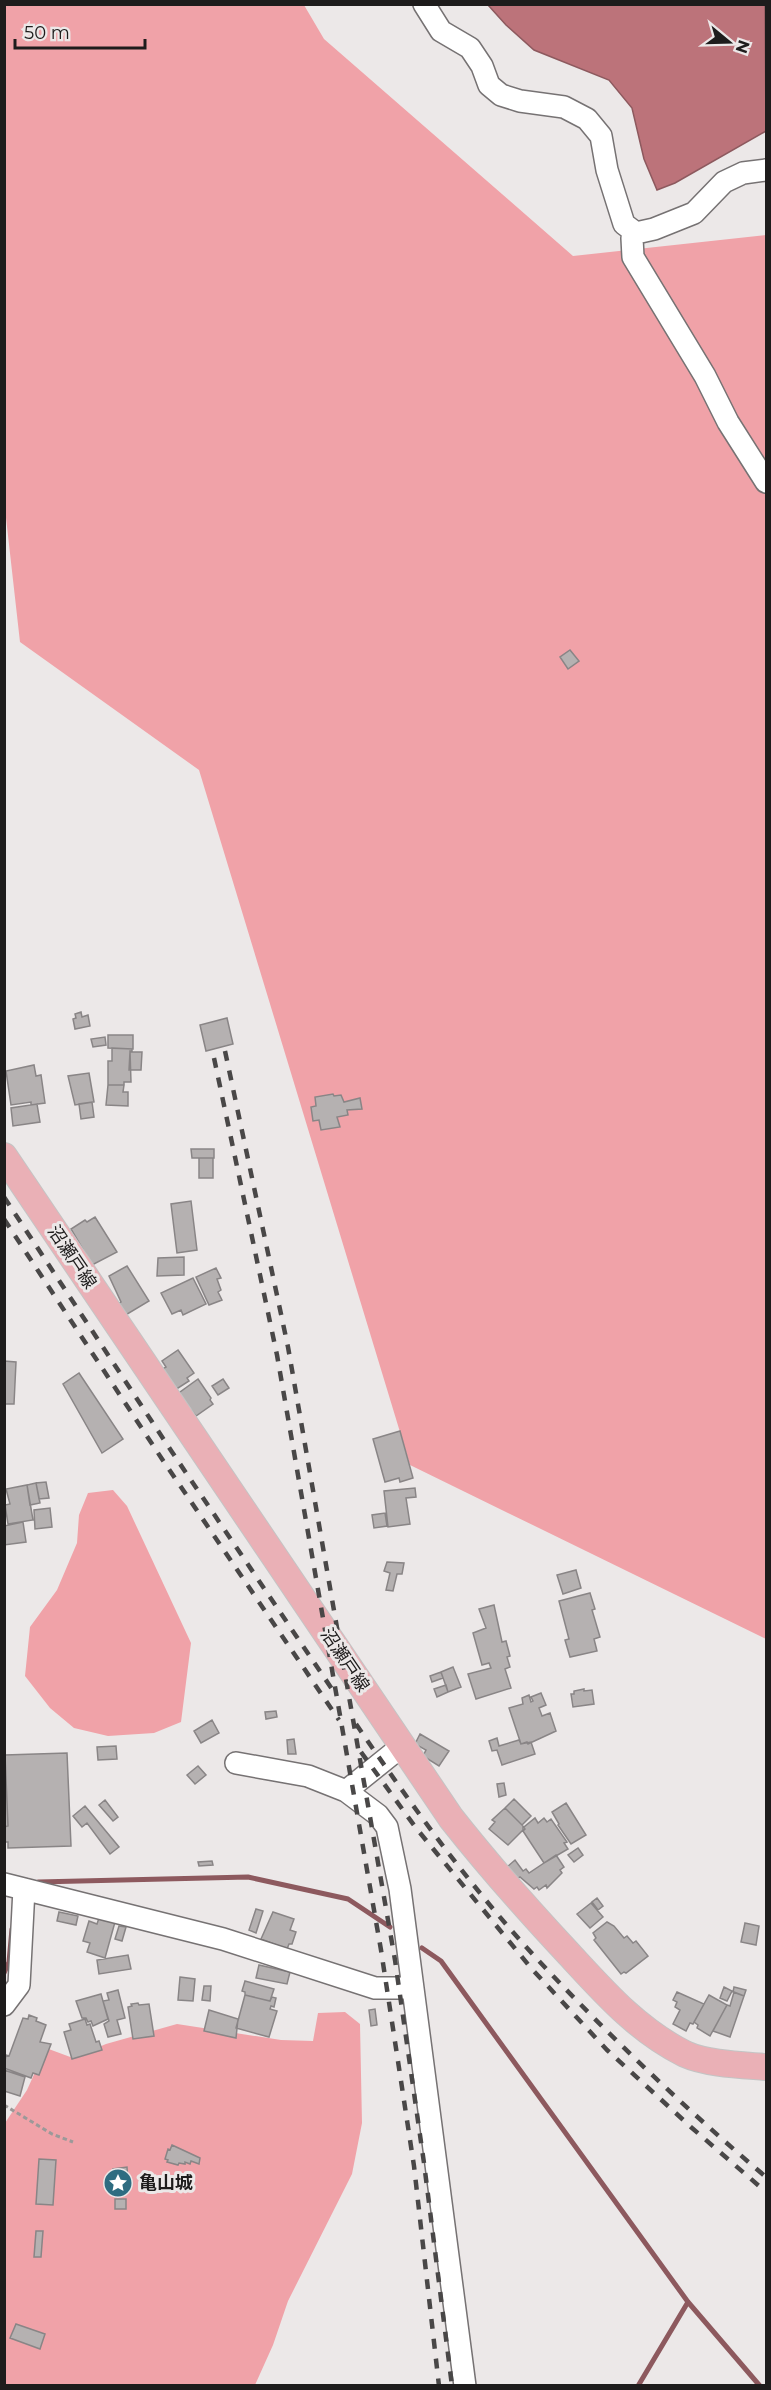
<svg xmlns="http://www.w3.org/2000/svg" width="771" height="2390" font-family="Montserrat,'Noto Sans JP',sans-serif">
<style>
.forest{fill:#f0a2a8}
.water{fill:#bc737a;stroke:#8d595e;stroke-width:1.5}
.lines{fill:none;stroke-linecap:round;stroke-linejoin:round}
.stream{stroke:#8d595e;stroke-width:5}
.building{fill:#b5b1b1;stroke:#898586;stroke-width:1.5}
.minor-casing{stroke:#767273;stroke-width:24}
.major-casing{stroke:#c4c4c4;stroke-width:28}
.path{stroke:#9c9999;stroke-width:3;stroke-dasharray:4.5 3;stroke-linecap:butt}
.minor{stroke:#fff;stroke-width:21}
.major{stroke:#eab0b6;stroke-width:26}
.rail{stroke:#494747;stroke-width:4.5;stroke-dasharray:10 10;stroke-linecap:butt}
.labels{text-anchor:middle;stroke-width:6;stroke-linejoin:round;paint-order:stroke}
.street-label{font-size:18px;fill:#1e1c1c;stroke:#ece8e8}
.poi-label{font-size:18px;font-weight:bold;fill:#1e1c1c;stroke:#ece8e8;text-anchor:start}
</style>
<rect width="100%" height="100%" fill="#ece8e8"/>
<path class="forest" d="M4,5H304L324,39L573,256L766,235V1639L410,1465L199,770L20,642L4,500Z
M113,1490L127,1506L191,1643L181,1722L154,1733L108,1736L74,1728L50,1708L25,1676L30,1627L57,1590L77,1543L79,1515L88,1493Z
M345,2012L360,2024L362,2123L352,2174L288,2301L273,2345L255,2385L5,2386V2123L27,2090L46,2048L73,2058L106,2044L177,2024L281,2040L313,2041L318,2013Z"/>
<path class="water" d="M488,5H765L766,131L675,183L657,190L644,159L632,108L609,80L534,50L506,25Z"/>
<g class="lines">
<path class="stream" d="M38,1882L248,1877L348,1899L390,1927
M422,1948L441,1961L688,2302L760,2386
M4,1973L9,1962L12,1929
M638,2386L688,2302"/>
</g>
<path class="building" d="M570,650L579,661L568,669L560,657Z
M81,1012L82,1017L88,1015L90,1026L75,1029L73,1019L76,1018L75,1014Z
M227,1018L233,1044L206,1051L200,1025Z
M108,1035H133V1049L108,1048Z
M105,1037L106,1045L93,1047L91,1039Z
M112,1048L132,1049V1051H130L131,1082H124V1085H108V1061H112Z
M130,1052H142L141,1070H129Z
M34,1065L36,1076L41,1075L45,1103L31,1105V1102L11,1105L6,1071Z
M89,1073L94,1102L75,1105L68,1076Z
M108,1085H124L123,1092H128V1106L106,1105Z
M333,1094L334,1096L341,1095L344,1102L360,1098L362,1109L347,1110L348,1115L337,1117L340,1127L321,1130L319,1120L313,1121L311,1107L316,1106L315,1097Z
M92,1102L94,1117L81,1119L79,1104Z
M37,1104L40,1122L13,1126L11,1108Z
M191,1149H214V1158H192Z
M199,1158H213V1178H199Z
M191,1201L197,1250L177,1253L171,1204Z
M95,1217L117,1252L92,1265L71,1229L85,1220L87,1222Z
M184,1257V1275L157,1276L158,1258Z
M127,1266L149,1301L124,1316L117,1304L121,1302L109,1276Z
M216,1268L221,1278L217,1279L221,1290L218,1292L222,1300L209,1305L196,1277Z
M193,1278L206,1304L183,1315L181,1310L172,1314L161,1293Z
M178,1350L194,1373L187,1378L189,1381L175,1390L161,1370L166,1367L162,1361Z
M4,1361L16,1362L14,1404H4Z
M79,1373L123,1439L102,1453L63,1384Z
M198,1379L211,1398L210,1400L213,1404L196,1416L191,1410L188,1412L176,1395Z
M223,1379L229,1388L218,1395L212,1386Z
M400,1431L413,1478L400,1482L399,1478L385,1482L373,1439Z
M46,1482L49,1498L39,1499L36,1483Z
M36,1483L40,1503L30,1505L27,1485Z
M27,1485L33,1520L8,1524L5,1505L10,1504L6,1489Z
M415,1488L416,1497L406,1498L410,1524L388,1527L384,1491Z
M50,1508L52,1527L35,1529L34,1510Z
M385,1513L387,1526L374,1528L372,1515Z
M23,1522L26,1542L4,1545V1526Z
M387,1562L404,1563L402,1574H397L393,1591L386,1590L390,1573L384,1571Z
M576,1570L581,1588L563,1594L557,1575Z
M590,1593L595,1609L592,1610L600,1637L594,1639L597,1651L570,1657L565,1640L569,1639L559,1601Z
M494,1605L502,1642L506,1641L510,1656L507,1657L510,1667L505,1669L511,1688L476,1699L468,1674L491,1668L489,1663L482,1665L473,1633L486,1628L479,1609Z
M453,1667L461,1687L448,1692L441,1672Z
M441,1672L443,1678L432,1682L430,1676Z
M446,1685L448,1692L437,1697L434,1689Z
M584,1689V1691L592,1690L594,1704L573,1707L571,1694H574V1691Z
M541,1693L546,1705L539,1708L542,1716L550,1713L556,1731L528,1744L527,1742L521,1744L509,1708L523,1704L522,1698L529,1695L531,1702L533,1701L531,1697Z
M276,1711L277,1717L266,1719L265,1712Z
M212,1720L219,1733L201,1743L194,1731Z
M420,1734L449,1751L439,1766L423,1756L426,1750L415,1744Z
M497,1738L499,1746L519,1740L521,1744L531,1742L535,1754L502,1765L497,1750L492,1751L489,1741Z
M294,1739L296,1754H288L287,1740Z
M116,1746L117,1759L98,1760L97,1747Z
M67,1753L71,1846L8,1848V1842H4V1827L8,1826L5,1755Z
M5,1755L8,1826L4,1827V1755Z
M198,1766L206,1775L195,1784L187,1775Z
M504,1783L506,1795L499,1797L497,1784Z
M514,1799L531,1816L522,1825L505,1808Z
M105,1800L118,1817L113,1821L99,1805Z
M566,1803L586,1835L571,1844L558,1825L559,1824L552,1812Z
M85,1806L119,1847L110,1854L87,1823L82,1827L73,1816Z
M505,1808L523,1826V1830L508,1845L489,1829L495,1822L492,1820Z
M535,1818L538,1823L544,1818L547,1822L551,1819L567,1842L564,1843L568,1849L544,1863L523,1831L525,1829L524,1827Z
M578,1848L583,1855L574,1862L568,1855Z
M556,1855L564,1867L560,1870L562,1873L547,1888L546,1885L539,1890L537,1887L534,1889L520,1877L517,1879L507,1867L515,1860L523,1871L526,1869L529,1873Z
M212,1861L213,1865L199,1866L198,1862Z
M597,1898L603,1906L598,1910L592,1902Z
M591,1903L603,1917L590,1928L577,1914Z
M256,1909L263,1911L256,1933L249,1930Z
M59,1912L78,1916L76,1925L57,1921Z
M273,1912L294,1919L290,1930L296,1932L292,1944H289L287,1949L261,1939Z
M99,1918L115,1922L105,1958L87,1952L90,1943L83,1941L89,1921L97,1924Z
M607,1922L614,1926L624,1938L627,1936L633,1943L636,1941L648,1956L626,1973L624,1972L621,1974L594,1940L596,1938L593,1933Z
M745,1923L759,1926L756,1945L741,1942Z
M119,1926L126,1927L122,1941L115,1939Z
M128,1955L131,1969L99,1974L97,1960Z
M259,1965L290,1972L287,1984L256,1978Z
M180,1977L195,1979L193,2001L178,2000Z
M245,1981L274,1989L270,2001L245,1995V1992L242,1991Z
M204,1986H211L210,2001L202,2000Z
M724,1987L732,1991L727,2001L720,1998Z
M734,1987L746,1990L744,1996L733,1992Z
M118,1990L125,2018L117,2020L121,2034L108,2037L104,2024L109,2021L103,2001L109,2000L107,1993Z
M677,1992L704,2004L693,2024L690,2023L686,2031L673,2024L680,2010L675,2007L677,2002L673,2000Z
M734,1992L744,1996L730,2037L713,2031L727,2005L730,2006Z
M101,1994L108,2019L93,2026L91,2021L88,2022L86,2018H82L76,2001Z
M245,1995L270,2001L272,1997L276,1998L274,2007L271,2006L270,2009L277,2011L269,2037L236,2028Z
M709,1995L727,2005L710,2036L697,2028L698,2025L694,2022Z
M138,2003L139,2005L149,2004L154,2036L133,2039L128,2007L132,2006L131,2004Z
M375,2009L377,2025L371,2026L369,2010Z
M209,2010L238,2019L236,2038L204,2031Z
M29,2015L37,2018L36,2021L46,2025L40,2042L51,2044L39,2075L33,2073L31,2078L4,2068L6,2055L9,2056L23,2018L28,2019Z
M85,2019L87,2025L90,2024L96,2042L99,2041L102,2050L72,2059L64,2032L71,2030L69,2024Z
M4,2070L25,2077L20,2096L4,2091Z
M172,2145L200,2158L199,2164L191,2161L190,2164L185,2162V2164L179,2163L178,2165L167,2162L168,2160L165,2159L168,2149L170,2150Z
M39,2159L56,2160L53,2205L36,2204Z
M127,2167L128,2182L114,2183L113,2169Z
M115,2199H126V2209H115Z
M36,2231H43L41,2257H34Z
M16,2324L45,2334L40,2349L10,2338Z"/>
<g class="lines">
<g class="minor-casing">
<path id="minor" d="M424,4L441,31L470,48L482,66L489,85L501,95L520,101L564,107L587,119L601,136L607,170L624,224L636,233L654,229L694,213L724,182L743,173L766,170
M636,233L632,238L633,257L705,376L728,422L766,482
M236,1763L308,1776L346,1791L378,1815L387,1827L400,1889L465,2386
M346,1791L402,1746
M4,1884L223,1939L375,1988H412
M4,2005L19,1985L24,1889"/>
</g>
<g class="major-casing">
<path id="major" d="M4,1156L451,1818C488,1865 527,1909 568,1953C604,1992 637,2030 685,2054C707,2064 742,2065 766,2067"/>
</g>
<path class="path" d="M4,2105L52,2134L73,2142"/>
<use href="#minor" class="minor"/>
<use href="#major" class="major"/>
<path class="rail" d="M225,1051L288,1347L395,1960L424,2163L452,2386
M214,1058L277,1355L381,1950L414,2166L439,2386
M4,1197L172,1452L334,1692
M4,1219L162,1459L339,1720
M356,1724C412,1806 471,1888 539,1961C610,2037 687,2110 766,2177
M361,1752L416,1828L531,1968L607,2050L692,2128L766,2192"/>
</g>
<defs>
<g id="sight-disc" transform="scale(1.5)"><circle r="9.5" fill="#2e6c81" stroke="#ece8e8"/><path d="M0-6L1.8-2.2L6-1.7L2.9 1.2L3.7 5.4L0 3.3L-3.7 5.4L-2.9 1.2L-6-1.7L-1.8-2.2Z" fill="#fff"/></g>
</defs>
<g fill-rule="evenodd">
<use href="#sight-disc" x="118" y="2183"/>
</g>
<g class="labels">
<g class="street-label">
<text transform="translate(72 1257) rotate(56)" y="6">沼瀬戸線</text>
<text transform="translate(345 1660) rotate(56)" y="6">沼瀬戸線</text>
</g>
<g class="poi-label">
<text x="139" y="2189">亀山城</text>
</g>
</g>
<rect width="771" height="2390" fill="none" stroke="#1e1c1c" stroke-width="12"/>
<g transform="translate(729 42) rotate(109)" stroke="#ece8e8" stroke-width="4.5" paint-order="stroke">
<path d="M0-4.5L10 22L0 15L-10 22Z" fill="#1e1c1c"/>
<text y="-9" font-size="16" font-weight="bold" text-anchor="middle" fill="#1e1c1c">N</text>
</g>
<path d="M15 39v9h130v-9" fill="none" stroke="#1e1c1c" stroke-width="3"/>
<text x="24" y="39" font-size="18" fill="#1e1c1c" stroke="#ece8e8" stroke-width="4.5" paint-order="stroke">50 m</text>
</svg>
